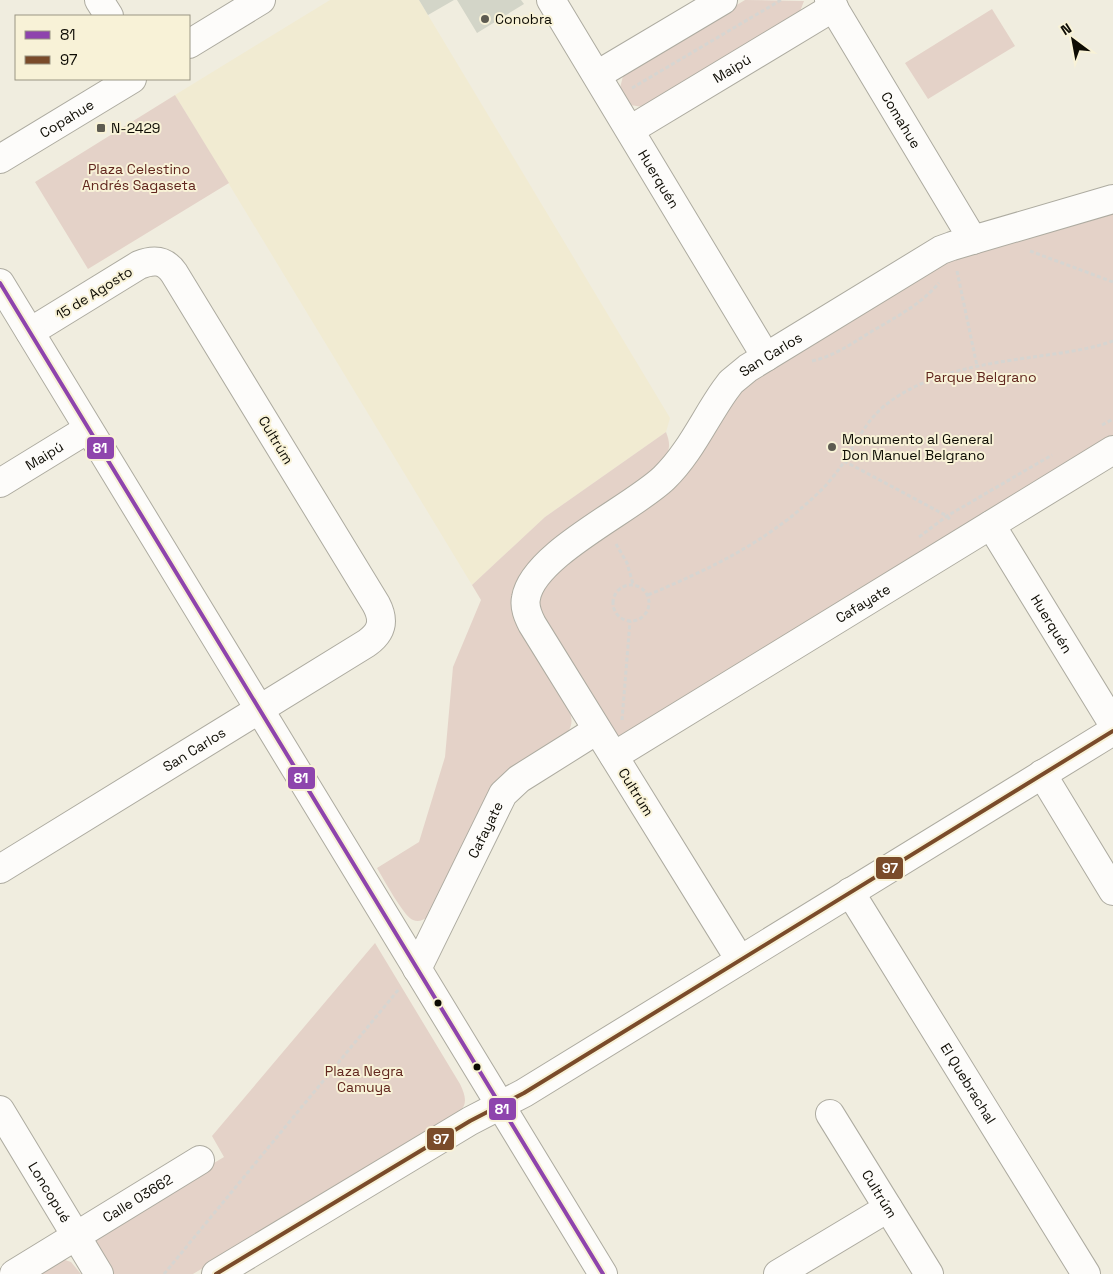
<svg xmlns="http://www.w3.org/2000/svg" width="1113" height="1274" font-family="'Space Grotesk',sans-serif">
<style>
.built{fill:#f1ebd2}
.green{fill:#e4d2c8}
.building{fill:#d3d5c8}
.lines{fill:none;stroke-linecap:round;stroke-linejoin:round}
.minor-casing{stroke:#adaba0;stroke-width:30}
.major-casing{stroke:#adaba0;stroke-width:30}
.path{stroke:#d6d5d1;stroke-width:3;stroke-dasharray:4 2.5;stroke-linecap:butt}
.minor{stroke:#fdfcfa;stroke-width:28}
.major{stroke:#fdfcfa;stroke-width:28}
.bus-1-casing{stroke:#f8f2d7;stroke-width:8}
.bus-2-casing{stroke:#f8f2d7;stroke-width:8}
.bus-1{stroke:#8e44ad;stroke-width:4}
.bus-2{stroke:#7a4b2a;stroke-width:4}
.poi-dot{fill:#5d5b51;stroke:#f8f2d7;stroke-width:2}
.bus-dot{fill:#0e0c04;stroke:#f8f2d7;stroke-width:2}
.labels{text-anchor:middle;stroke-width:4;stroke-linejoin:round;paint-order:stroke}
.poi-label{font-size:14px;fill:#0e0c04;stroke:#f8f2d7;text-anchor:start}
.street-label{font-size:14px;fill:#0e0c04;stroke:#f8f2d7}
.park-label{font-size:14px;fill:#61261e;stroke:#f8f2d7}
.line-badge{stroke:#f8f2d7;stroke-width:2}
.badge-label{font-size:14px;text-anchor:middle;font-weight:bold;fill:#fff}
</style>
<rect width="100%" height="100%" fill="#f0eddf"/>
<path class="built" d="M330,0H419L670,418L666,432L545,517L472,585L175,95Z"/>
<path class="green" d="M745,0L804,1L799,14L643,107L630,105L620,88L623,76L628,71Z
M992,9L1015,46L928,99L905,63Z
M175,95L229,183L88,269L35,182Z
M1113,211V437L621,736L616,735L535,603L538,593L731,395L938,263Z
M666,432C672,447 669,453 659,466L552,546L519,625L569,710C572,718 573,724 568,732C540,750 501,768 485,799L435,908C431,915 422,924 413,920C404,917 383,878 377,868L419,842L445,757L453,667L481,600L472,585L545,517Z
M375,943L460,1084C469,1103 466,1108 449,1120L193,1274H110L95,1247L98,1236L107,1227L224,1157L212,1136Z
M62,1259L71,1262L81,1274H33Z"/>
<path class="building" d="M419,0H454L428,15Z
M457,0H521L524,4L477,33Z"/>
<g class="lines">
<g class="minor-casing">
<g id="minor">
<path d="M99,0L109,16"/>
<path id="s1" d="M551,0L766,357"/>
<path id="s2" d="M829,0L973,240"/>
<path d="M189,44L261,0"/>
<path d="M597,75L723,0"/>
<path id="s3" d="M630,130L834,7"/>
<path id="s4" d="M0,159L132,79"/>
<path id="s5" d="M0,483L88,429"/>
<path id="s6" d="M991,525L1113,724"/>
<path id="s7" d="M614,756L1113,450"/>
<path d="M1042,774L1113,891"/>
<path id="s8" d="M0,869L367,643C382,632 385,621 376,604L174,273C165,260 154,259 139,265L30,332"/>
<path id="s9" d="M850,892L1086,1274"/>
<path id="s10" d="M740,960L532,624C528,616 524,607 526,598C533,554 632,509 664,478C690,453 705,418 725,390L731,382L748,368L941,250L952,246L1113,199"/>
<path id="s11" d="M417,969L503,794L519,779L597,730"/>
<path id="s12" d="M0,1110L99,1274"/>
<path id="s13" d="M830,1114L929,1274"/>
<path id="s14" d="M14,1274L200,1160"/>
<path d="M216,1274L470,1121L524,1093L1113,731"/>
<path d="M778,1274L888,1208"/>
</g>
</g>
<g class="major-casing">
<path id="major" d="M0,283L603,1274"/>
</g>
<path class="path" d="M632,88L781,0
M1030,251L1113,282
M957,271L977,366
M812,361C835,356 854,342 874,330C898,316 921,304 939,283
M1102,425L1113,419
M844,461L947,516L951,521
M919,537L947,516L1052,455
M616,544L627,563L633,584
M613 603a18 18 0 1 1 36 0a18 18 0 1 1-36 0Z
M648,595C702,572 744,553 791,517C805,505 820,493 832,478C858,447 860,420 898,396C945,367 1000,362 1054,354C1074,351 1094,348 1113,341
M622,720L630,621
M164,1274L399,989"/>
<use href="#minor" class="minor"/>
<use href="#major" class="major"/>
<g class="bus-1-casing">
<path id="bus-1" d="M0,283L603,1274"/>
</g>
<g class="bus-2-casing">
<path id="bus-2" d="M216,1274L470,1121L524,1093L1113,731"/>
</g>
<use href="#bus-1" class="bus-1"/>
<use href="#bus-2" class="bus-2"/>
</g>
<g class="poi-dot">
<circle cx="485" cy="19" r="5"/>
<rect x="96" y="123" width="10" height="10" rx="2.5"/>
<circle cx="832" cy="447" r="5"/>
</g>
<g class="bus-dot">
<circle cx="438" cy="1003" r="4.5"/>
<circle cx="477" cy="1067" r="4.5"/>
</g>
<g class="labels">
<g class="poi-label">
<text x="495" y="24">Conobra</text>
<text x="111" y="133">N-2429</text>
<text x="842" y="444">Monumento al General<tspan x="842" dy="16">Don Manuel Belgrano</tspan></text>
</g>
<g class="street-label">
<text dy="5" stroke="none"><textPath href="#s3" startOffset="119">Maipú</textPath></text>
<text dy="5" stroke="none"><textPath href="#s4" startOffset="78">Copahue</textPath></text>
<text dy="5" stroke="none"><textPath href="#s2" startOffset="140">Comahue</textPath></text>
<text dy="5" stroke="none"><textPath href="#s1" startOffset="209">Huerquén</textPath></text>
<text transform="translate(94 293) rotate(-32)" y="5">15 de Agosto</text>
<text dy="5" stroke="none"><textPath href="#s10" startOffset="774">San Carlos</textPath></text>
<text transform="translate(276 440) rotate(59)" y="5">Cultrúm</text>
<text dy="5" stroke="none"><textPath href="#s5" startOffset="52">Maipú</textPath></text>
<text dy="5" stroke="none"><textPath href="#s7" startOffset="292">Cafayate</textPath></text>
<text dy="5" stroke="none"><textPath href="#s6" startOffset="116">Huerquén</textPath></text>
<text dy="5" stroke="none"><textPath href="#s8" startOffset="228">San Carlos</textPath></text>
<text transform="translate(636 792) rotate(58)" y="5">Cultrúm</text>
<text dy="5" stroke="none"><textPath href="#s11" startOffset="155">Cafayate</textPath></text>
<text dy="5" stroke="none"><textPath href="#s9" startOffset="225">El Quebrachal</textPath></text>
<text dy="5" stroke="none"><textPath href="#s12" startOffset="96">Loncopué</textPath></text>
<text dy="5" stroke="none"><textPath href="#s13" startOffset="94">Cultrúm</textPath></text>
<text dy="5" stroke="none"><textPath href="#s14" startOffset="145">Calle 03662</textPath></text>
</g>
<g class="park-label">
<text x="139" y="174">Plaza Celestino<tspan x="139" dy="16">Andrés Sagaseta</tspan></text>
<text x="981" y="382">Parque Belgrano</text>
<text x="364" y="1076">Plaza Negra<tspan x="364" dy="16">Camuya</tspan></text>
</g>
</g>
<g class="line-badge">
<rect x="86" y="436" width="29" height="24" rx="5" fill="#8e44ad"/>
<rect x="287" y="766" width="29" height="24" rx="5" fill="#8e44ad"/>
<rect x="875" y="856" width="29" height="24" rx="5" fill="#7a4b2a"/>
<rect x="488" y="1097" width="29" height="24" rx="5" fill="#8e44ad"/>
<rect x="426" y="1127" width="29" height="24" rx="5" fill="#7a4b2a"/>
</g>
<g class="badge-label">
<text x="100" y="453">81</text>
<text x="301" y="783">81</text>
<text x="890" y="873">97</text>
<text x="502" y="1114">81</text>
<text x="441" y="1144">97</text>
</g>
<rect x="15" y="15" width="175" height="65" fill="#f8f2d7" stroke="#9a9683"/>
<rect x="25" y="31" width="25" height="8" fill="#8e44ad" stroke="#9a9683"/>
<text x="60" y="40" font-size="15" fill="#0e0c04">81</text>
<rect x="25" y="56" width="25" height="8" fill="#7a4b2a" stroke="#9a9683"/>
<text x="60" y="65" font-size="15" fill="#0e0c04">97</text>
<g transform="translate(1073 40) rotate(328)" stroke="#f8f2d7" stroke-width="4" paint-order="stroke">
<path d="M0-4L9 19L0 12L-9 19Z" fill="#0e0c04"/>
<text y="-8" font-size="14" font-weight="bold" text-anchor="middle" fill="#0e0c04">N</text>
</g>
</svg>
